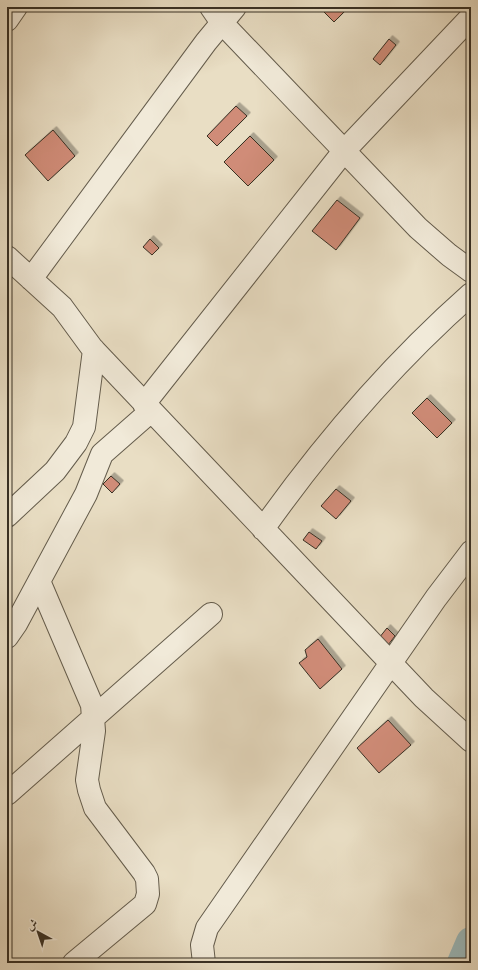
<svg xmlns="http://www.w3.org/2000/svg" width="478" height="970" font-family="'IM FELL French Canon',Amiri,serif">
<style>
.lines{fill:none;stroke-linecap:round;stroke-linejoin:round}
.river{stroke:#9bbabd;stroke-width:30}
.building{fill:#d08c78;stroke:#383024;filter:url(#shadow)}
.minor-casing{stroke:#645c4c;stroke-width:24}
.minor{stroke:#f1ead9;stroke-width:22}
</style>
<defs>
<filter id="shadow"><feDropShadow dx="3.5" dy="-3.5" stdDeviation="0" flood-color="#0004"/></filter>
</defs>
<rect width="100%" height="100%" fill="#e9dec4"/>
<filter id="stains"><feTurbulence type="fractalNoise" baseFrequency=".005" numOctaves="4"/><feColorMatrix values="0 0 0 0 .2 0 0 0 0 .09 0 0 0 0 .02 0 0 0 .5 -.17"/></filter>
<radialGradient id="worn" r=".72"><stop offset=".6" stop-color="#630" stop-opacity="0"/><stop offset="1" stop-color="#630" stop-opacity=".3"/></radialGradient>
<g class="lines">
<path class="river" d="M462,963L471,942"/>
</g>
<path class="building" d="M319,7H349L334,22Z
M389,39L396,45L380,65L373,59Z
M236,106L247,116L217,146L207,136Z
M53,130L75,156L48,181L25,155Z
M250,136L274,160L248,186L224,162Z
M337,200L360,218L336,250L312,231Z
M150,239L159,248L152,255L143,247Z
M427,398L452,423L437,438L412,413Z
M111,476L120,484L112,493L103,484Z
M336,489L351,501L336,519L321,506Z
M309,532L322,541L316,549L303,540Z
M387,628L395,636L388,645L379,638Z
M318,639L342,669L320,689L299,663L307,657L305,650Z
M388,720L411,745L379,773L357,748Z"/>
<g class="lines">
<g class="minor-casing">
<path id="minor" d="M211,7L222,23L418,228L449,255L471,271
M7,20L16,7
M7,257L62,307L92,348L424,698L471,741
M31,279L206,42L235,7
M144,404L344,151L471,17
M7,516L55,471L76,443L84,427L94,350
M263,529C324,443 392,364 471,294
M39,581L92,705L94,731L87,780L89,790L95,808L144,873L147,879L148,894L145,904L74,963
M7,637L16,624L86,494L102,454L151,411
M7,794L211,614
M204,963L202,945L207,928L436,598L471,552"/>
</g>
<use href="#minor" class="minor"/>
</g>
<rect width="478" height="970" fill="none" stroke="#e9dec4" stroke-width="24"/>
<rect x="8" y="8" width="462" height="954" fill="none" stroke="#383024" stroke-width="2"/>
<rect x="12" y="12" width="454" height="946" fill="none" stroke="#383024"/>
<g transform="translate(38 932) rotate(320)" stroke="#f1ead9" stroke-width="3" paint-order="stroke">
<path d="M0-3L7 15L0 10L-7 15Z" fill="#383024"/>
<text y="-6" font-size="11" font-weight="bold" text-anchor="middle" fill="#383024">ش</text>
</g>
<rect width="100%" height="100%" filter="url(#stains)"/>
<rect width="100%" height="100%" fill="url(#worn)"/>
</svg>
